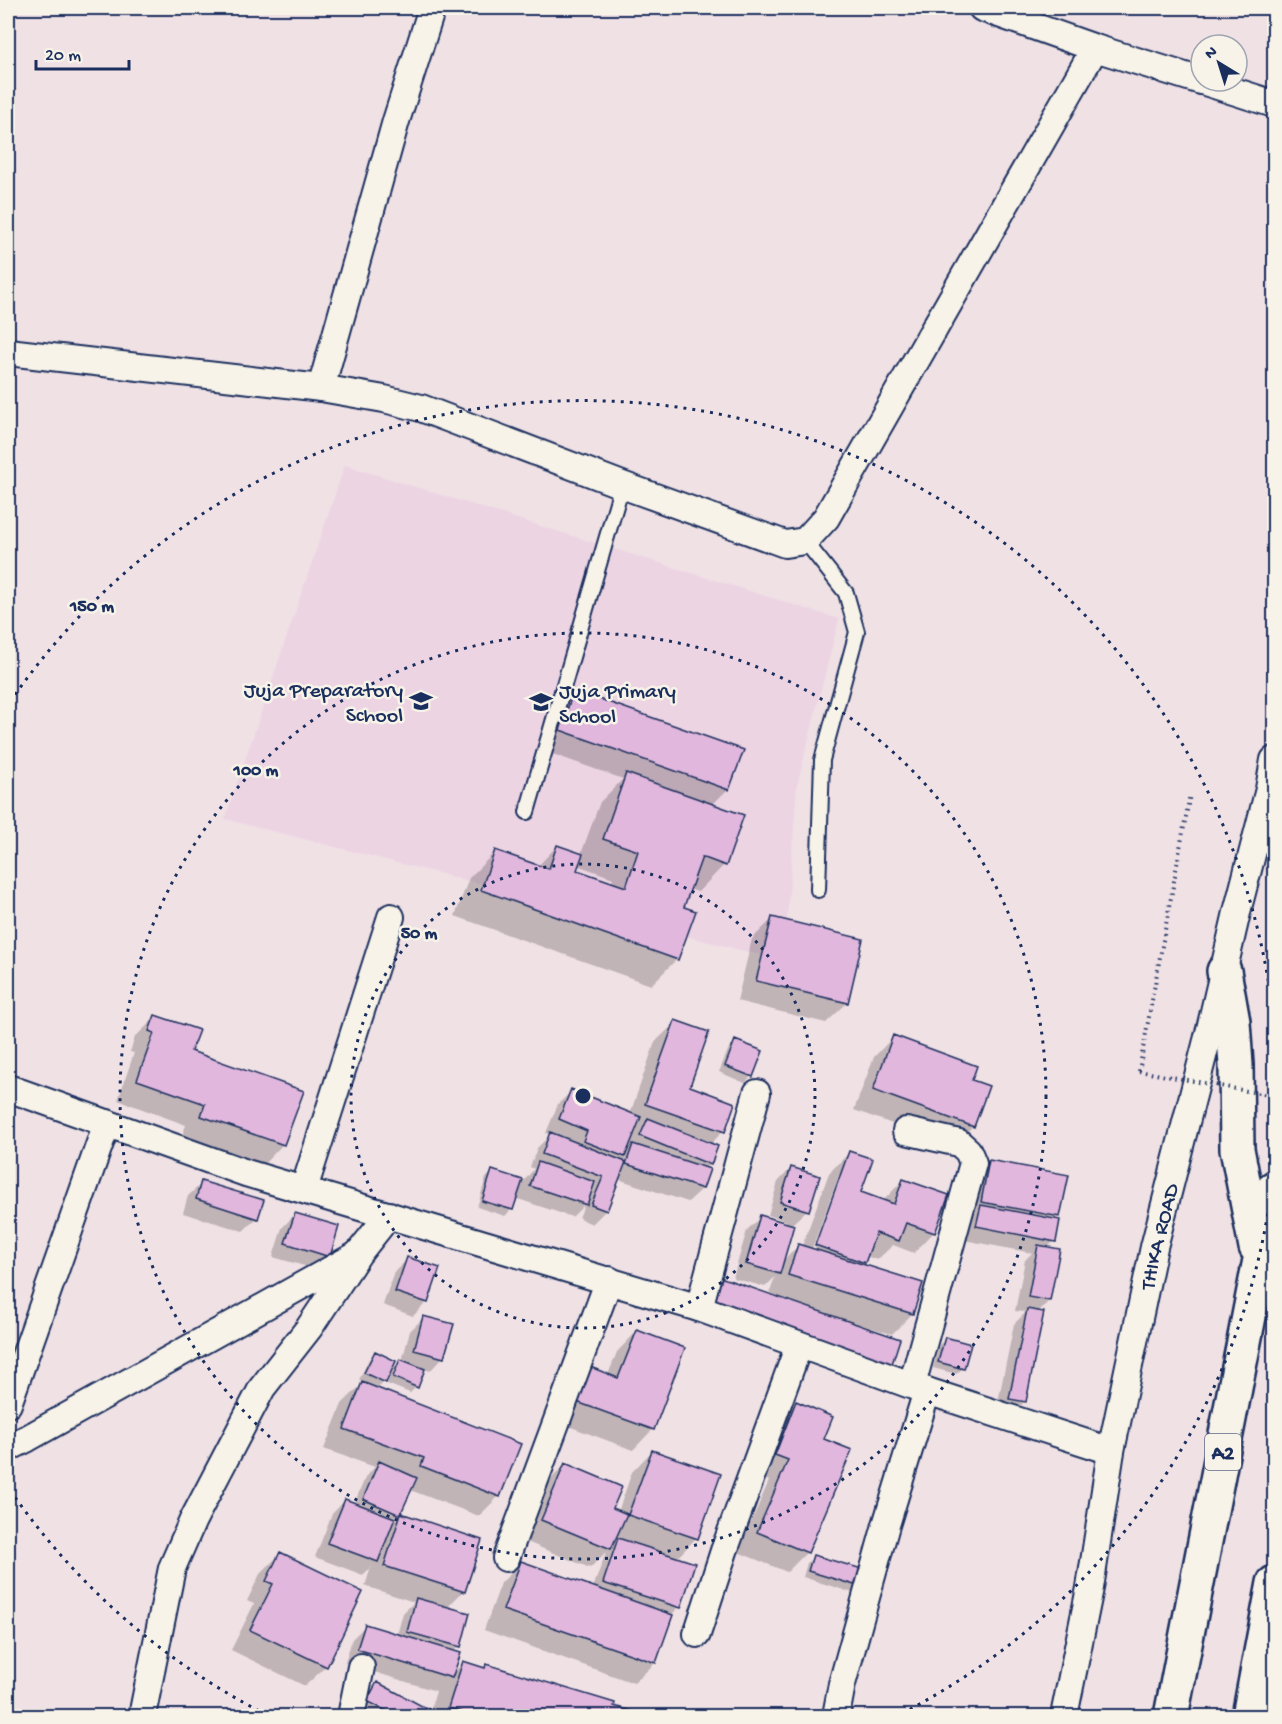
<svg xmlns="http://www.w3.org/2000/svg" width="1282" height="1724" font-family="'Gochi Hand',sans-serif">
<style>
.built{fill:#ecd4e3}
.shadow{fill:#0003;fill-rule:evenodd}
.building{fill:#e1b7dd;stroke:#1b2f5e;stroke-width:1.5}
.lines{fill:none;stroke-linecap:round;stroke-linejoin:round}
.lane-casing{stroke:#1b2f5e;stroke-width:18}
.street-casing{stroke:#1b2f5e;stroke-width:30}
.highway-casing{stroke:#1b2f5e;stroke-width:38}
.path{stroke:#1b2f5e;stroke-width:4;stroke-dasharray:1.5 4.5;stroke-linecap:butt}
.lane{stroke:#f7f3e8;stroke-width:14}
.street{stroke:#f7f3e8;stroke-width:26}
.highway{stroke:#f7f3e8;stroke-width:33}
.path-bridge{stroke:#1b2f5e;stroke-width:4;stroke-dasharray:1.5 4.5;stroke-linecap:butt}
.ring{fill:none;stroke:#1b2f5e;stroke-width:3;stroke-dasharray:3 6}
.labels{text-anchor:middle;stroke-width:5;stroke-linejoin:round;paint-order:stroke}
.shield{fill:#f7f3e8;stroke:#5d6a87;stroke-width:1.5}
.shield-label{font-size:21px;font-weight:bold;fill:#1b2f5e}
.poi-label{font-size:22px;fill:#1b2f5e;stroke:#f7f3e8;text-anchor:end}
.street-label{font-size:22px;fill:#1b2f5e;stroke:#f7f3e8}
.centre{fill:#1b2f5e;stroke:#f7f3e8;stroke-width:3}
.ring-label{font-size:18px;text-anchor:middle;font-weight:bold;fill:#1b2f5e;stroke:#f7f3e8;stroke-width:5;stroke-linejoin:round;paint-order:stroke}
</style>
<rect width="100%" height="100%" fill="#f0e1e5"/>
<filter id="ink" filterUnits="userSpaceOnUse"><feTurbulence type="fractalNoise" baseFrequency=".0167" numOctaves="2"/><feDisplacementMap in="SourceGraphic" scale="12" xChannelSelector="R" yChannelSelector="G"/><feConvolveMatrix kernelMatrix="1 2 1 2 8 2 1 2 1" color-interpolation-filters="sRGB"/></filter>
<g filter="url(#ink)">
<path class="built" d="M345,465L839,619L797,785L784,961L225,819Z"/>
<path class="shadow" d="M574,692L728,789L712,805L724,865L698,892L689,889L682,908L677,959L651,985L455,916L469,878L495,852L537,867L557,846L581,854L600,802L623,779L541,750L554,712ZM577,865L613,878L611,884L575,871Z
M772,919L847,1003L826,1023L737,1001L752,939Z
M156,1017L283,1144L263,1165L182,1136L186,1125L118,1100L134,1053L130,1052L135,1037Z
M676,1022L688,1087L723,1131L710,1145L709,1164L705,1169L708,1170L702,1189L688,1202L618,1179L606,1210L592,1224L579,1218L584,1205L572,1217L515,1198L512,1209L505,1216L477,1207L486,1178L492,1172L523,1182L534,1169L530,1167L537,1148L550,1135L546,1133L558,1104L572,1091L630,1114L655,1042Z
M894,1036L970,1080L973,1126L953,1146L854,1110L874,1057Z
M735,1042L751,1076L745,1083L719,1072L729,1048Z
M849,1153L859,1193L883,1201L903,1180L934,1232L914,1253L893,1245L877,1260L866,1256L861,1265L912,1314L892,1334L859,1324L858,1326L890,1363L870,1384L692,1321L700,1299L769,1295L775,1277L765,1287L733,1278L747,1230L761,1217L785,1224L786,1221L768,1215L778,1182L791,1168L807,1210L793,1223L782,1262L799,1245L802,1246L829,1173ZM839,1175H842L814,1252L811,1251Z
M990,1162L1059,1217L1055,1221L1054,1241L1047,1248L1049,1301L1037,1313L1025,1401L1011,1415L996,1412L1014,1324L1026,1312L1015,1311L1025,1260L1032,1253L964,1240L968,1220L972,1216L968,1215L976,1175Z
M202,1183L257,1218L243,1231L183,1213L188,1196Z
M295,1214L328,1256L315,1269L273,1257L282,1228Z
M408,1259L427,1302L413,1316L383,1305L394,1272Z
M424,1317L443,1357L430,1371L424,1369L416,1387L410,1393L387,1384L394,1367L402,1361L410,1331Z
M637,1331L653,1429L633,1450L555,1421L608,1375L617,1352Z
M946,1339L963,1368L956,1374L933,1368L939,1345Z
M375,1353L384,1382L377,1389L499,1496L479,1516L410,1490L397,1520L402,1515L463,1591L447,1608L459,1646L453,1652L452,1674L463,1663L484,1669L487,1666L642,1716H357L364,1698L377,1684L430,1712L436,1691L345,1663L352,1639L365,1626L397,1635L403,1613L414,1602L365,1586L371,1567L363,1575L315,1557L332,1514L345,1500L354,1504L366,1476L375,1467L324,1449L342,1404L364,1382L359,1380L369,1359Z
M796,1403L822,1440L807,1552L787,1572L738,1552L769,1481L756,1475L776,1423Z
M652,1451L696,1538L676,1559L679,1607L672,1614L655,1663L634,1683L484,1630L501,1583L521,1563L593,1588L606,1552L590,1568L522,1540L545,1485L565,1465L611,1509L618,1512L632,1472ZM615,1537L620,1539L610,1549Z
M280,1554L326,1666L305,1686L231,1650L254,1604L247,1601L260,1574Z
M814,1557L860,1586L853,1593L803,1577L807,1563Z"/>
<path class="building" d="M574,690L744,750L729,790L560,730Z
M626,773L744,815L726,866L702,857L684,907L696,911L678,960L481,890L495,850L549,869L557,845L583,854L577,870L626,887L638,851L603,839Z
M772,917L863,939L848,1003L756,981Z
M155,1015L199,1030L191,1051L304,1091L284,1145L201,1116L205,1104L137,1080L154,1033L149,1031Z
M675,1020L709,1032L690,1086L735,1103L725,1132L645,1104Z
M893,1035L977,1066L972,1080L989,1086L974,1127L873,1090Z
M735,1040L763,1051L753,1077L725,1066Z
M571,1089L641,1117L625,1157L583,1141L587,1131L559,1119Z
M648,1118L718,1146L711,1165L640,1136Z
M550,1132L626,1162L607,1211L591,1205L603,1177L542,1154Z
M633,1144L710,1169L703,1189L626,1164Z
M849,1151L873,1159L861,1192L894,1204L903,1179L949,1195L935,1233L906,1223L899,1241L876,1233L865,1263L815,1245Z
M989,1160L1069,1175L1060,1217L981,1202Z
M538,1162L595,1182L587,1205L530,1186Z
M791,1167L820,1176L809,1211L780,1202Z
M492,1170L523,1180L513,1210L482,1201Z
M201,1181L264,1200L258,1219L196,1199Z
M981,1205L1060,1220L1056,1242L976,1226Z
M295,1213L339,1226L330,1257L285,1243Z
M760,1215L794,1225L780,1274L746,1264Z
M798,1244L923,1283L913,1314L788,1275Z
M1038,1245L1060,1249L1050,1301L1028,1297Z
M407,1257L440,1268L428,1303L395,1292Z
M720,1277L900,1339L892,1364L711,1301Z
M1027,1309L1044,1312L1026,1402L1009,1399Z
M423,1316L454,1324L444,1358L414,1350Z
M637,1330L685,1348L654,1430L574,1401L588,1366L618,1378Z
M945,1337L971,1344L964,1369L938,1362Z
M375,1351L396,1361L386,1383L364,1373Z
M400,1359L425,1369L418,1388L393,1377Z
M362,1382L521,1444L500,1497L421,1466L424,1458L344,1429Z
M796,1401L833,1417L824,1439L852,1450L808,1553L757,1532L788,1460L775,1455Z
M652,1450L721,1474L698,1539L628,1515Z
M379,1461L417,1478L400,1515L363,1499Z
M565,1463L622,1487L613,1508L627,1514L611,1549L541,1520Z
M345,1499L395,1518L378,1562L327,1543Z
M401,1513L482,1540L465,1592L384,1566Z
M618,1538L695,1563L681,1608L603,1583Z
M280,1552L363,1592L327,1667L250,1630L273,1584L266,1581Z
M813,1555L866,1570L861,1587L808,1571Z
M521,1561L673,1615L656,1663L503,1610Z
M416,1598L470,1613L461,1647L407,1632Z
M365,1624L461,1653L452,1678L357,1649Z
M463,1661L485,1668L486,1664L615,1703L614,1706L648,1716H476L448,1708Z
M377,1682L437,1714L436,1716H396L367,1701Z"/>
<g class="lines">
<g class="lane-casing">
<path id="lane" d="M805,541L846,593L857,632L822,760L818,890
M527,812L622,485"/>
</g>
<g class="street-casing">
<g id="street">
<path d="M982,8L1095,48L1201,81"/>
<path d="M1202,81L1274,104"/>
<path d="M8,352L321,388L384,399L421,408L622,485L785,544L805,541L826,518L1095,48"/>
<path d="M321,388L396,121L432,8"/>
<path d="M8,1088L246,1173L699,1308L927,1391L1111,1451"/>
<path d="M906,1131L959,1143L968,1151L973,1163L912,1385"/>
<path d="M304,1189L391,917"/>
<path d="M699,1308L757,1093"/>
<path d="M8,1404L107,1123"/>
<path d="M8,1448L28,1438L355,1256"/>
<path d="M506,1558L609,1280"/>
<path d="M697,1634L724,1551L799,1345"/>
<path d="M142,1716L172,1568L193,1520L262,1388L309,1328L358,1254L389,1215"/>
<path d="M351,1716L361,1667"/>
<path d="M836,1716L842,1684L886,1525L927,1391"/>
<path id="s1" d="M1064,1716L1090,1588L1111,1451L1154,1247L1210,1029L1238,908L1269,789L1274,760"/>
</g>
</g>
<g class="highway-casing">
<path id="highway" d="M1224,971L1233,1022L1236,1065L1237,1149L1256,1247
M1171,1716L1274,1188
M1249,1716L1274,1583"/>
</g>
<path class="path" d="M1139,1071L1190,794"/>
<use href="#lane" class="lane"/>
<use href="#street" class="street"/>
<use href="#highway" class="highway"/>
<path class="path-bridge" d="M1139,1071L1274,1096"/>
</g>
</g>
<g class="ring">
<circle cx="583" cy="1096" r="232"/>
<circle cx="583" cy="1096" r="463"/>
<path d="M1274 1169A695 695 0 0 1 899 1715M267 1715A695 695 0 0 1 10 1490M10 702A695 695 0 0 1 1274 1023"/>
</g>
<defs>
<g id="school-bare" transform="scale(1.8)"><path d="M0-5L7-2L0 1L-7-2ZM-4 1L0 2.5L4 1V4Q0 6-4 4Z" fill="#1b2f5e" stroke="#f7f3e8" stroke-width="2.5" paint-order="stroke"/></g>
</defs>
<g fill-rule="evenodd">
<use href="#school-bare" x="421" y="701"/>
<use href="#school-bare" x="541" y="702"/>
</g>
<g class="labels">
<rect class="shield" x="1205" y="1434" width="36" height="36" rx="4.5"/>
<g class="shield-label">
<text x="1223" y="1459">A2</text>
</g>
<g class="poi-label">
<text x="403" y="696">Juja Preparatory<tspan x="403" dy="25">School</tspan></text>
<text x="559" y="697" text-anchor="start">Juja Primary<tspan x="559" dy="25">School</tspan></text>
</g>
<g class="street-label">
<text dy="8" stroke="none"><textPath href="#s1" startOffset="489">THIKA ROAD</textPath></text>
</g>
</g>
<circle cx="583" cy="1096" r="9" class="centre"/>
<g class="ring-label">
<text x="92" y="611">150 m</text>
<text x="256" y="775">100 m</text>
<text x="419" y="938">50 m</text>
</g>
<rect width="1282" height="1724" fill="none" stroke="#f7f3e8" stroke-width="30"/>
<rect x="15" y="15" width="1252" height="1694" fill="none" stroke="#1b2f5e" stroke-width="2" filter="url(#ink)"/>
<g transform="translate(1219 63) rotate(322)"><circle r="28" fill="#f7f3e8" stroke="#9fa5b1" stroke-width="1.5"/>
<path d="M0-4.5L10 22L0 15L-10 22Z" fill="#1b2f5e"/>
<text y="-9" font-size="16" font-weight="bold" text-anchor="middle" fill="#1b2f5e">N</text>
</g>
<path d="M36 60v9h93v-9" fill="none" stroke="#1b2f5e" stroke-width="3"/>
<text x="45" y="60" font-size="18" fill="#1b2f5e" stroke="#f7f3e8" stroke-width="4.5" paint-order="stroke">20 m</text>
</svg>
